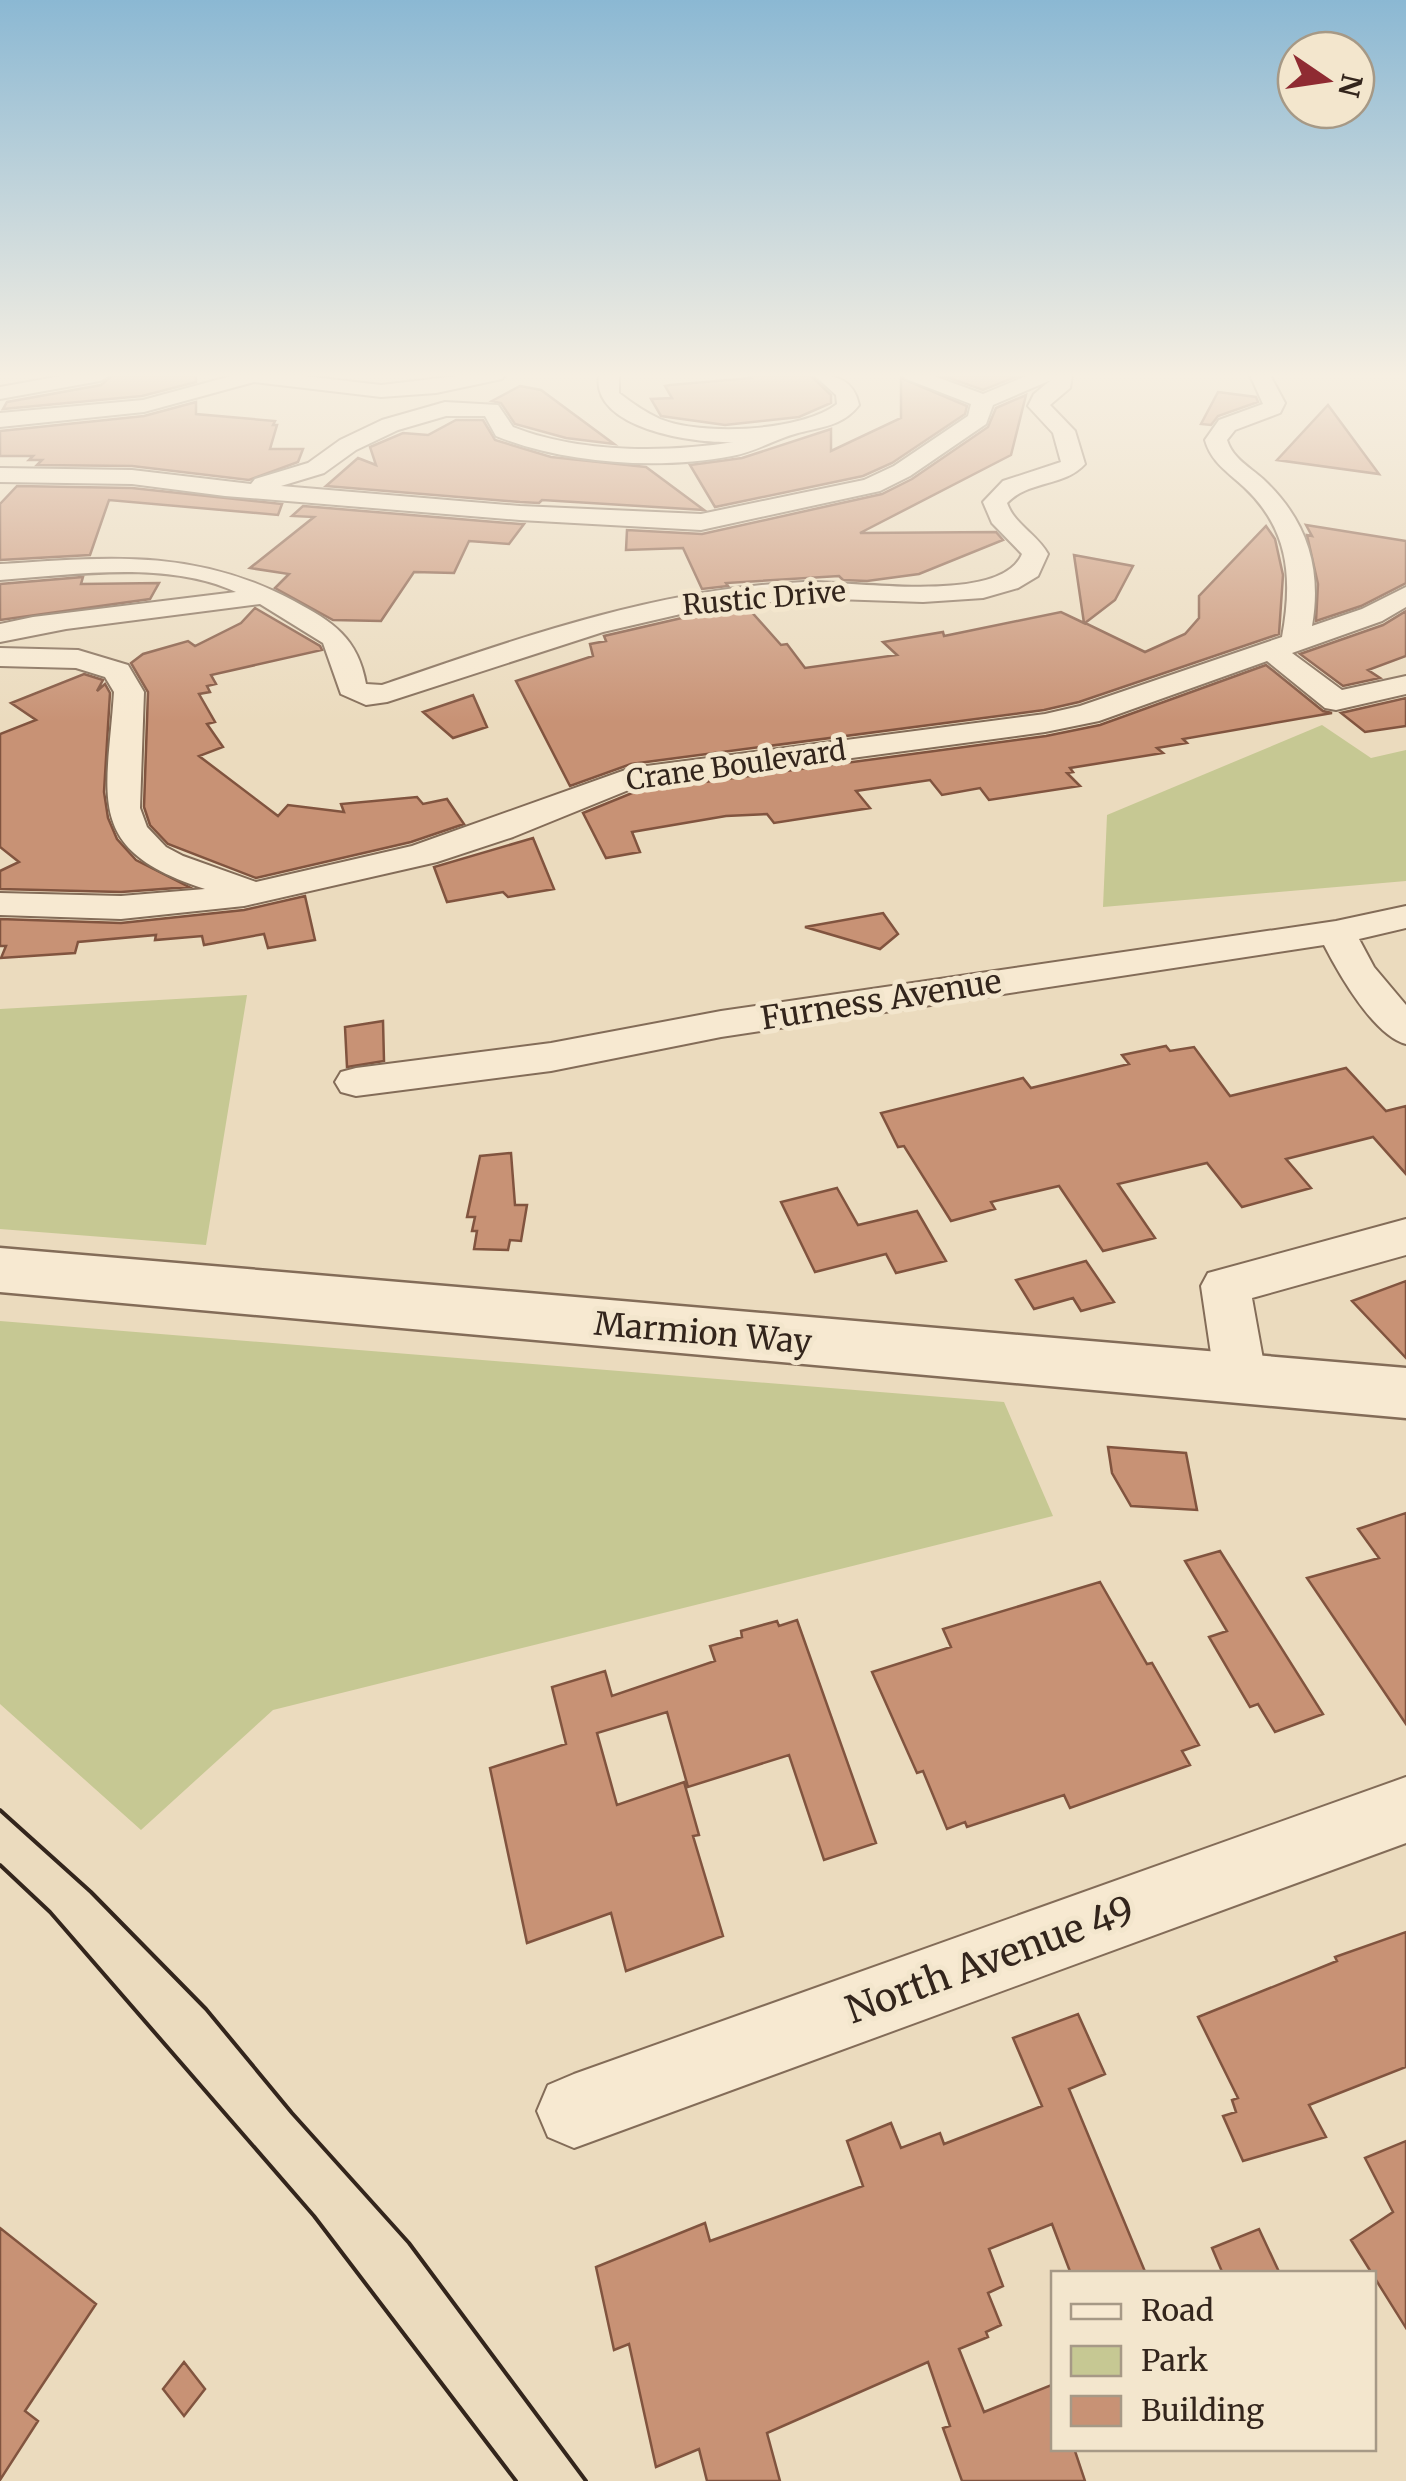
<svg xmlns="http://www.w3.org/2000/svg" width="1406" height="2481" font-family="Merriweather,serif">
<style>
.green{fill:#c6c893}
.building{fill:#c89275;stroke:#81543f;stroke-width:2.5}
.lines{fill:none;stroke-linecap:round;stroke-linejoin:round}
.minor-casing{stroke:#836c58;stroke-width:4}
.tertiary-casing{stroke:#836c58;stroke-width:5}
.minor{fill:#f7e9d1;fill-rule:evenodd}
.tertiary{fill:#f7e9d1;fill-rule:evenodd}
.tram{stroke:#33251c;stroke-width:4}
.labels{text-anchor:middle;stroke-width:10;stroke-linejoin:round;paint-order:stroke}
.far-street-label{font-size:28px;fill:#33251c;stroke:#f3e6cd}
.street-label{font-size:32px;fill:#33251c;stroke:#f3e6cd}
.near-street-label{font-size:38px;fill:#33251c;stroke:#f3e6cd}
</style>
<rect width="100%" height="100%" fill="#ebdbbe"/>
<path class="green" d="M1322,725L1371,758L1406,750V881L1103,907L1107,815Z
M247,995L206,1245L0,1229V1009Z
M0,1321L1004,1402L1053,1516L273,1710L141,1830L0,1704Z"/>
<path class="building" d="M113,375H196V382L142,396L3,409L7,402L101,385Z
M748,375H810L831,395V403L799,417L725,425L661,416L651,399L672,398L665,386L670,385L751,378Z
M941,375H1020L983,390Z
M901,378L967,406L965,414L892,463L863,476L715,507L690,465L742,458L831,429V451L901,418Z
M520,386L541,390L614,444L566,438L515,424L501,403L492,401Z
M1218,392L1256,397L1258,402L1218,416L1211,425L1201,424Z
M1026,395L1011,455L860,533L996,532L1003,540L919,574L867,581L843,580L839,576L726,583L728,586L702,589L683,548L626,550L627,530L702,534L882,494L912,479L988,427L996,408Z
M196,402V414L275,421L273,425H277L270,449H303L298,462L249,480L132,466L37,465L42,460H29L33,456H0V431L144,416Z
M1328,405L1379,474L1277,460Z
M456,420H483L495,440L551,457L646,467L704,510L542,500L539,503L520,502L326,486L358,458L376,465L370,447L403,433L428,435Z
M17,486L132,488L282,504L278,515L109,500L90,555L0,560V504Z
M303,506L520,524H524L509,544L469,541L454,573L414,572L381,621L333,620L275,588L289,574L250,568L314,517L292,516Z
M1306,525L1406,541V583L1361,606L1316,621L1318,584L1307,535L1312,536Z
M1266,526L1275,539L1283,575L1279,634L1079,702L1044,710L631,764L570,786L516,681L593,656L590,644L606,641L604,636L699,614L748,608L781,645L787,644L805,668L897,655L883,642L943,632L944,636L1061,612L1084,623L1074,555L1133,566L1115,600L1085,623L1145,652L1185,634L1199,618V596Z
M83,577L81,584L159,583L150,599L0,620V584Z
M255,608L320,646L322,650L211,675L216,684L207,686L210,692L199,694L215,722L207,724L223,747L199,756L278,816L288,805L344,812L341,804L417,797L423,804L447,799L464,824L411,842L256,878L168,844L150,825L144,807L148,692L131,663L143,654L188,641L195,646L241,623Z
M1406,611V656L1368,670L1380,678L1343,686L1300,654L1383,625Z
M1266,665L1323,711L1332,713L1183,739L1187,743L1157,748L1163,753L1070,768L1073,772L1067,773L1080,786L989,800L980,788L942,795L930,780L856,791L870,808L774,823L767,814L726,816L632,832L640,852L606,858L583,813L637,791L1046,736L1100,725Z
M84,674L103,680L97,691L105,684L110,693L104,792L108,818L117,839L136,860L189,887L121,892L0,889V871L19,862L0,847V734L36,720L11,703Z
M473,695L487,727L453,738L423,712Z
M1406,698V726L1365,732L1341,713Z
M533,838L554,889L508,897L503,892L447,902L434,867Z
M305,896L315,940L268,948L264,934L204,945L202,936L155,940L156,935L78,942L75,953L1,958L6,946H0V919L121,923L244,910Z
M883,913L898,934L880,949L805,927Z
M383,1021L384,1061L347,1067L345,1027Z
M1166,1046L1170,1051L1194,1047L1230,1096L1346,1068L1386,1111L1406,1106V1174L1373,1137L1286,1159L1311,1188L1242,1207L1207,1163L1118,1184L1155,1238L1103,1251L1059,1186L991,1202L995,1209L951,1221L904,1146L898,1147L881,1113L1023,1078L1031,1088L1129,1064L1122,1055Z
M511,1153L515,1205H527L521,1241L510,1240L508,1250L474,1249L477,1231H472L475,1217H467L480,1156Z
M837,1188L858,1225L917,1211L946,1261L896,1273L886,1254L815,1272L781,1202Z
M1086,1261L1114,1302L1081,1311L1073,1298L1034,1309L1016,1280Z
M1406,1281V1358L1352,1301Z
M1108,1447L1186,1453L1197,1510L1131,1506L1112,1473Z
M1406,1513V1724L1307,1578L1379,1558L1358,1529Z
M1220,1551L1323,1714L1275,1732L1258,1704L1250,1707L1209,1637L1227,1631L1185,1561Z
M1100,1582L1147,1664L1152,1663L1199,1745L1182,1751L1190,1765L1070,1808L1064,1795L967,1827L965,1822L947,1829L923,1771L917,1773L872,1672L951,1647L943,1629Z
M797,1620L876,1843L824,1860L789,1755L688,1787L667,1712L597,1733L617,1805L684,1782L699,1835L693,1836L723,1936L626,1971L611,1913L527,1943L490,1768L566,1744L552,1687L605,1671L612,1696L715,1661L710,1646L742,1637L741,1631L777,1621L779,1626Z
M1406,1932V2067L1309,2105L1326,2137L1243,2161L1223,2116L1236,2112L1232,2100L1238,2098L1198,2017L1337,1961L1335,1957Z
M1078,2014L1105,2074L1069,2089L1146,2274H1071L1052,2224L989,2249L1003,2286L988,2293L1001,2325L986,2332L988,2337L959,2349L984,2412L1054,2384V2448H1074L1085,2481H962L943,2428L950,2426L928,2362L767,2433L780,2481H707L699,2449L656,2467L629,2344L614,2350L596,2267L705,2223L710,2241L863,2186L847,2141L891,2123L901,2148L940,2133L944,2144L1042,2106L1013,2038Z
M1406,2141V2328L1351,2240L1393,2212L1365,2158Z
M0,2228L96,2304L25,2411L38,2421L0,2480Z
M1259,2229L1280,2274H1223L1212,2248Z
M184,2362L205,2389L184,2416L163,2389Z"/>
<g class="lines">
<g class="minor-casing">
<path id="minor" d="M67,375H110L100,381L0,399V387Z
M235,375H295L381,385L466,375H505L502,379L436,393L381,397L254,382L144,412L0,427V413L143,400Z
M599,375H619V393C632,403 645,412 660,419C701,436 801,432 837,404L836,395L814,375C837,375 854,380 859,405C843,426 821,427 798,433C775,439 755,452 732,456C658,470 566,464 496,436L485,416H446L398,430L356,450L324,473L281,486L520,506L701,514L864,480L894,466L968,416L971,404L906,379L903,375H931L983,394L1029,375H1072L1070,388L1050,405L1075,431L1085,464C1064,487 1029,480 1007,503C1014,524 1037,534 1048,554L1038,576L1018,588L983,598L923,602L806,598L698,610L603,632L387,702L366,705L341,694L323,643L260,604L66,629L0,642V624L33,617L236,592C166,560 74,575 0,580V564C109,557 195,548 294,601C333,622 358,638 366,684L382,685C519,638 659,588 804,582C852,580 1001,606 1022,554L992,523L983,502L1003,481L1061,462L1053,433L1028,406L1034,394L1051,380L993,405L986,424L910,476L880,491L701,530L520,520L225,496L132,484L0,482V468L132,470L251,484L255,479L308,463L340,440L382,420L445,402L498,405L513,427C579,453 665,453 734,442C696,444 590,429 599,375Z
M1250,375H1270L1285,403L1280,413L1235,430L1227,440C1233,459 1250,467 1263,479C1307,520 1322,568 1312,626L1362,609L1406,587V607L1382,621L1292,653L1342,690L1406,676V694L1336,710L1325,708L1267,661L1099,721L1045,732L636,787L513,837L437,862L244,906L121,919L0,915V893L121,896L205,889C83,850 107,799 114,692L105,677L76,668L0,666V648L78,650L128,665L144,692L140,808L147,827L166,847L183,856L256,882L412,846L631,768L1045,714L1080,706L1282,637C1293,578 1289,529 1244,487C1228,472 1211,462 1205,440L1219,420L1263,404Z
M1406,906V928L1359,939L1374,967L1406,1005V1044C1374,1036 1339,974 1324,945L721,1037L551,1071L356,1096L341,1092L335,1082L341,1072L356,1068L551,1043L721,1011L1336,921Z
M1406,1219V1255L1252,1298L1267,1381L1259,1396L1241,1402L1223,1396L1215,1381L1201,1286L1208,1273Z
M1406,1777V1843L574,2148L548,2137L537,2111L548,2085L574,2074Z"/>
</g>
<g class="tertiary-casing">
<path id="tertiary" d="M0,1248L1406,1368V1418L0,1292Z"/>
</g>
<use href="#minor" class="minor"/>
<use href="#tertiary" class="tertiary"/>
<path class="tram" d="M0,1810L91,1892L206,2009L292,2113L409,2243L586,2481
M0,1865L50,1912L314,2216L516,2481"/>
</g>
<linearGradient id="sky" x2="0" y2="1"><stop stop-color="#8bb8d3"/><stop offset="0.52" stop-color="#f6efe2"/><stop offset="1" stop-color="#f6efe2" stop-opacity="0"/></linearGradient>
<rect width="1406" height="722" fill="url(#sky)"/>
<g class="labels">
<g class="far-street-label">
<text transform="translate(764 598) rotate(-5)" y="10">Rustic Drive</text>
<text transform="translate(736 765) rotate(-8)" y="10">Crane Boulevard</text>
</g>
<g class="street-label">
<text transform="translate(881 1000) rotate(-9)" y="11">Furness Avenue</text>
<text transform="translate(703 1333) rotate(5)" y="11">Marmion Way</text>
</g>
<g class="near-street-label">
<text transform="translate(990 1960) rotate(-20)" y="13">North Avenue 49</text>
</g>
</g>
<rect x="1051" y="2271" width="325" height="180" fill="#f3e6cd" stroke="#a69986" stroke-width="2.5"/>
<rect x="1071" y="2304" width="50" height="15" fill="#f7e9d1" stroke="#a69986" stroke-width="2.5"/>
<text x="1141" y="2321" font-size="30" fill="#33251c">Road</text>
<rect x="1071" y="2346" width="50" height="30" fill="#c6c893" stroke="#a69986" stroke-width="2.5"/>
<text x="1141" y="2371" font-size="30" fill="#33251c">Park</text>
<rect x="1071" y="2396" width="50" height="30" fill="#c89275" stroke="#a69986" stroke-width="2.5"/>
<text x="1141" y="2421" font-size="30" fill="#33251c">Building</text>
<g transform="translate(1326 80) rotate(103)"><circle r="48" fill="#f3e6cd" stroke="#a69986" stroke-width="2.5"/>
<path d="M0-8L18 38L0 25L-18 38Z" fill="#8f2b32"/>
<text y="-15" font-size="28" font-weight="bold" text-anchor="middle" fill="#33251c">N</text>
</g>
</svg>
